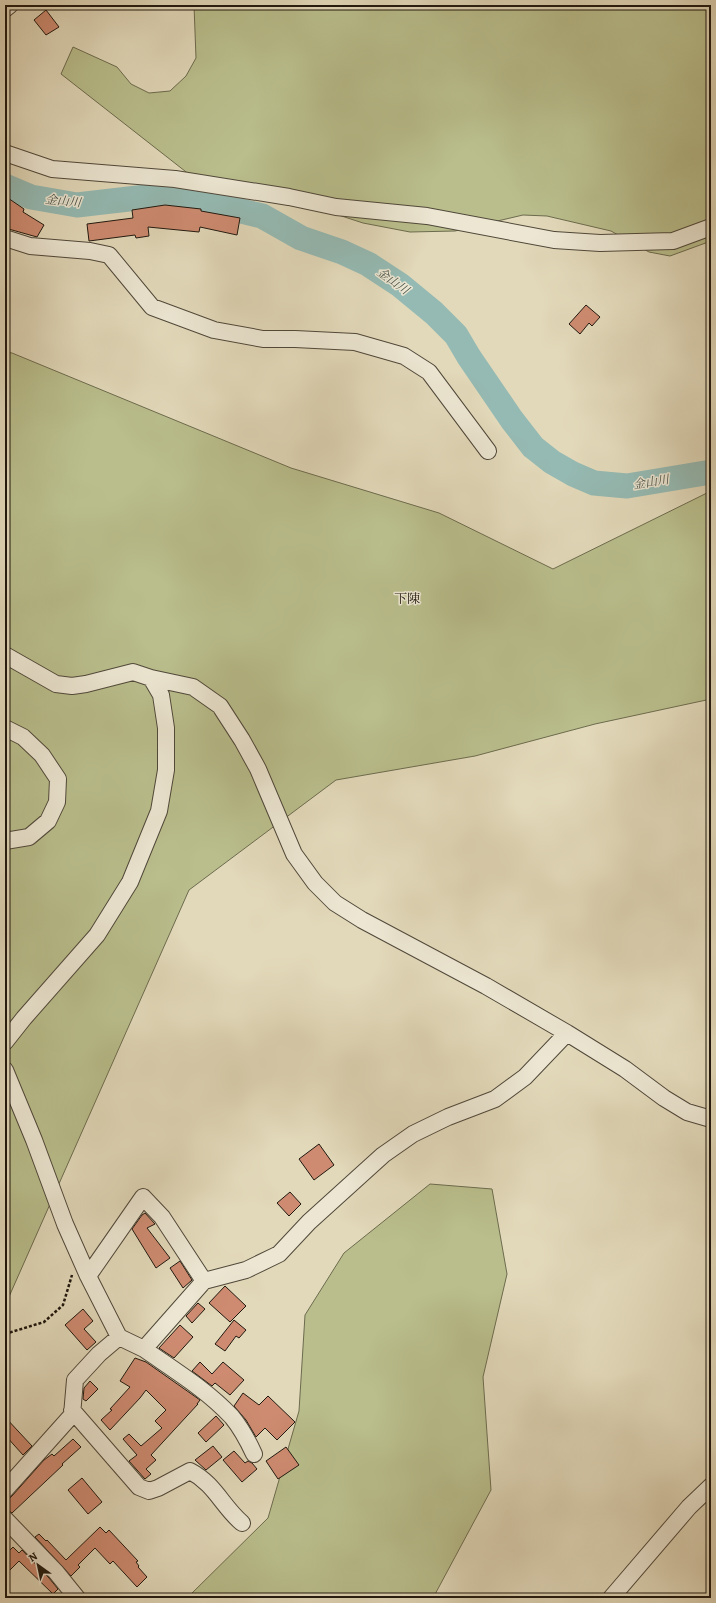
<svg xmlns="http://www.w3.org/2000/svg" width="716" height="1603" font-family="Alegreya,'Noto Serif JP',serif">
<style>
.green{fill:#b9be8c;stroke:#6c6b4e}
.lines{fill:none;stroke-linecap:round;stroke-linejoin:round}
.river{stroke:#95bab3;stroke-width:25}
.building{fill:#ce8b71;stroke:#20180f}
.street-casing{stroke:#50483a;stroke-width:18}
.path{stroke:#20180f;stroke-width:2.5;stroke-dasharray:3 2;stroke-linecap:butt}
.street{stroke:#ece6d2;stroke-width:16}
.labels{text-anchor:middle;stroke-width:3;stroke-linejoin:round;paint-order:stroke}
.water-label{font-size:12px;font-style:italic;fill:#495148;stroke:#ece6d2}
.quarter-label{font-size:13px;fill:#20180f;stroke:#ece6d2}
</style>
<rect width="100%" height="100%" fill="#e2d9ba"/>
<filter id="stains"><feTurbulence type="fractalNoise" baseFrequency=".005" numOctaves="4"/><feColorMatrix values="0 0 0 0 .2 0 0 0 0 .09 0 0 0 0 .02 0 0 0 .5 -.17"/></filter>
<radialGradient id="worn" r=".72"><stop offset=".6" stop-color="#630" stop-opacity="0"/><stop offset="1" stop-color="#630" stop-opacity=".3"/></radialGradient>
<path class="green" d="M194,5H711V241L670,256L649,252L611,231L547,216L523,215L455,231L410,232L363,223L320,209L213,193L61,74L73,47L117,67L131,84L149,93L170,91L186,76L196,58Z
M5,352L12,353L291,468L439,513L553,569L711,491V699L595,724L475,756L336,780L189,890L8,1299L5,1301Z
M430,1184L492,1189L507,1274L483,1377L491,1490L433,1598H187L268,1518L299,1411L305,1315L344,1253Z"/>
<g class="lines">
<path class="river" d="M5,186L31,197L77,205L146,197L213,204L262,216L301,238L342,252L368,264L400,285L434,313L456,335L469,357L512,420L533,447L552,462L573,474L594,483L627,486L711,472"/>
</g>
<path class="building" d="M46,10L59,27L46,35L34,20Z
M5,196L24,209L23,212L44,225L37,237L5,228Z
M165,205L201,209V211L240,218L237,235L200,227L199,232L148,227L149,236L136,238L135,235L89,241L87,224L133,218L132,210Z
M586,305L600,317L592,326L589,323L580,334L569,324Z
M319,1144L334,1165L314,1180L299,1159Z
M290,1192L301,1204L289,1216L277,1203Z
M145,1213L155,1224L147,1228L170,1258L156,1268L132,1229L142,1215Z
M180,1261L192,1280L183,1288L170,1268Z
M225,1286L246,1306L230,1322L209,1303Z
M198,1303L205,1309L192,1323L186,1316Z
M83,1309L93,1321L84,1329L96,1342L87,1350L65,1325Z
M234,1320L246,1330L239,1338L236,1336L225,1351L215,1344Z
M180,1325L193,1337L174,1358L159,1348Z
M135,1358L146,1362L200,1400L197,1404H198L151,1455L156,1460L146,1469L151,1474L145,1479L129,1461L137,1455L123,1439L129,1434L141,1446L162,1428L155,1421L166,1410L146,1390L140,1398L110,1430L101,1420L112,1410L110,1409L130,1387L120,1381Z
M200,1362L212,1374L223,1362L244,1380L230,1395L215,1383L212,1386L192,1371Z
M90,1381L98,1389L86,1401L83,1399L84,1388Z
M243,1393L259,1405L268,1396L295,1422L277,1440L265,1428L256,1437L246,1420L234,1406Z
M216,1416L224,1425L206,1442L198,1433Z
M5,1417L32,1446L23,1455L5,1435Z
M73,1439L81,1447L62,1464L63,1465L12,1513L5,1508V1502L12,1496L44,1460L52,1454L54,1456Z
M213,1446L222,1457L206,1470L195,1460Z
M286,1447L299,1465L278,1479L266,1461Z
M234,1451L245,1463L248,1461L252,1463L257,1469L242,1482L223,1460Z
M82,1478L102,1502L88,1514L68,1490Z
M100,1527L106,1533L109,1530L138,1561L136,1562L139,1566L138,1567L147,1577L137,1587L113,1561L110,1564L95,1548L78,1565L80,1567L71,1576L35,1537L39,1534L46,1541L47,1540L66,1560Z
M13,1547L19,1553L22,1550L49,1578L58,1589L53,1594L19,1561L5,1575V1555Z"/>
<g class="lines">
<g class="street-casing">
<path id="street" d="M5,9L10,5
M5,153L52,169L175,179L289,197L336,207L427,216L554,240L600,243L673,241L711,227
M5,238L30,246L90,251L109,255L152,307L214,330L263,339H295L355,342L404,356L429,372L488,451
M5,655L56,684L72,686L86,684L133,672L151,678L193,687L220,706L242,740L258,769L294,854L315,883L335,903L362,920L486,986L567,1033L625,1069L664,1098L687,1112L711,1119
M5,728L23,737L42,755L58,779L57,802L48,821L29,837L5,841
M5,1042L24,1018L97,935L130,882L159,811L166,770V728L161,695L151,678
M5,1070L34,1140L65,1224L88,1276L119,1337L144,1349L204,1281L246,1270L279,1254L309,1222L383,1155L413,1134L448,1117L495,1099L525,1077L567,1033
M88,1276L143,1197L162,1217L204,1281
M144,1349C174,1370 207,1390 232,1417C241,1428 248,1441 254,1454
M72,1410L139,1487L149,1491L158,1488L190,1471C215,1484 222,1506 242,1523
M5,1490L72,1415L75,1380L99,1354L119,1337
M5,1519L56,1572L77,1598
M611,1598L689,1507L711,1486"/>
</g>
<path class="path" d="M5,1334L44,1322L63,1305L72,1275"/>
<use href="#street" class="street"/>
</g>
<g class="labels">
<g class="water-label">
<text transform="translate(63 201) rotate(6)" y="4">金山川</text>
<text transform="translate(393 281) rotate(36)" y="4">金山川</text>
<text transform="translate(651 482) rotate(-9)" y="4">金山川</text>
</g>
<g class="quarter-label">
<text x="407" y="603">下陳</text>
</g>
</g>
<rect width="716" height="1603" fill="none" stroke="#e2d9ba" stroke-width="20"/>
<rect x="6" y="6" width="704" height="1591" fill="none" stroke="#20180f" stroke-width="2"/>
<rect x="10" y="10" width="696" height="1583" fill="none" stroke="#20180f"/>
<g transform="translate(38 1565) rotate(327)" stroke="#ece6d2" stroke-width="3" paint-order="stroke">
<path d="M0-3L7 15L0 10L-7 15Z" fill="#20180f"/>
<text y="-6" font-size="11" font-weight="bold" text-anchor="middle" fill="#20180f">N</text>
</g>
<rect width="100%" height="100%" filter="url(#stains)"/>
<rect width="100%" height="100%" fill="url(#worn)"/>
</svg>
